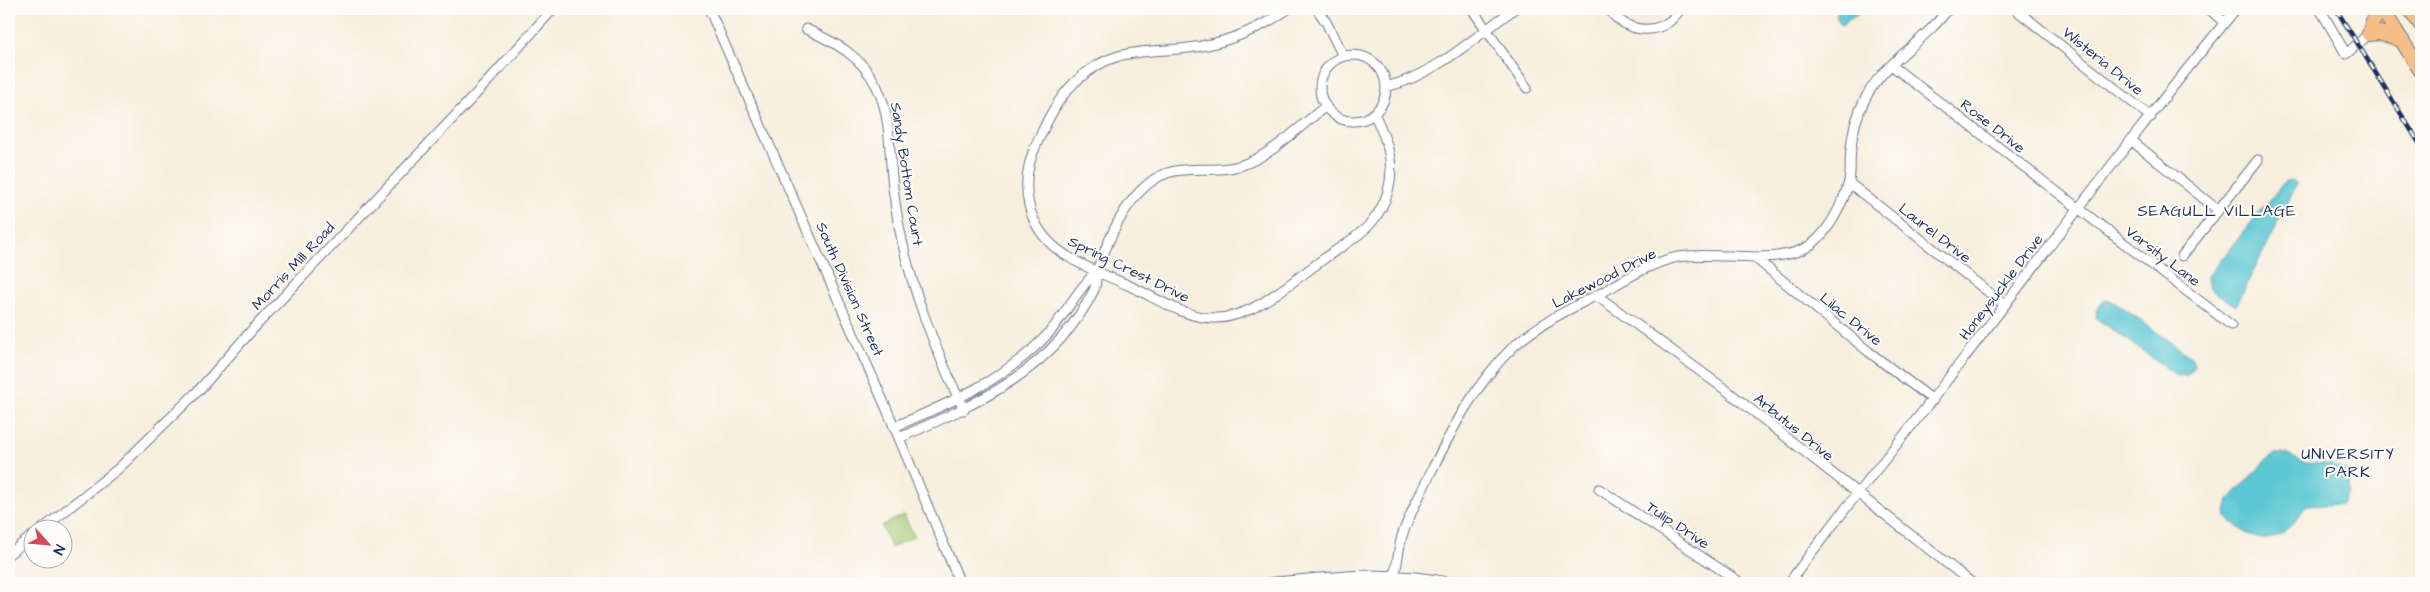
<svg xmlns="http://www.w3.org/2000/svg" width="2430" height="592" font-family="'Architects Daughter',sans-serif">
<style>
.green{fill:#a2ca76;stroke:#5e7c6a}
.water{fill:#5bc7d3;stroke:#3b7b98}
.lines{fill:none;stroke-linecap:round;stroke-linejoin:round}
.minor-casing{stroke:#68728a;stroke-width:11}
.tertiary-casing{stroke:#68728a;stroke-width:12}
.primary-casing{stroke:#68728a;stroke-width:16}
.minor{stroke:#fff;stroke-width:9}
.tertiary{stroke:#fff;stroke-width:10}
.primary{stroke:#f6be87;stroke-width:14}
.rail-casing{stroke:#1b2f5e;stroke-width:4.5}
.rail{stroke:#fdfcf7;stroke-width:2.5;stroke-dasharray:8;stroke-linecap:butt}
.labels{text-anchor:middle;stroke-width:4;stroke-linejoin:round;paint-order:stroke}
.street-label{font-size:15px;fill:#1b2f5e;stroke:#fdfcf7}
.neighbourhood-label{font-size:16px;letter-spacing:1px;fill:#1b2f5e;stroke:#fdfcf7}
</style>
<rect width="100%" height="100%" fill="#fdfcf7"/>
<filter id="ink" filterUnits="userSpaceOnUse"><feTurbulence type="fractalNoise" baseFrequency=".02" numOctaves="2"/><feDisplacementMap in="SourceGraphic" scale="10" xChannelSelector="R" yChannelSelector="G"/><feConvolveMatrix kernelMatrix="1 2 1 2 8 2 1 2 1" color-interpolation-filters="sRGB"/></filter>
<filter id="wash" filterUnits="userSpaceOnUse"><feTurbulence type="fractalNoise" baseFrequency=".0096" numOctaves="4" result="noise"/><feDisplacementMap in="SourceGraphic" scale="20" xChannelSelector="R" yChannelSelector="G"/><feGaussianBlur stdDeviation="1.12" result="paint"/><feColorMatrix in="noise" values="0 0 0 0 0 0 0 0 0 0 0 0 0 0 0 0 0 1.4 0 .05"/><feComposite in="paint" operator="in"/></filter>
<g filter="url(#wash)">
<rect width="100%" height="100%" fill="#f7eedd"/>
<path class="green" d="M904,515L914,536L891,548L881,526Z"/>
<path class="water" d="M1839,9H1867L1841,25L1836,15Z
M2292,180L2297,184L2236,306L2210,289L2208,276L2285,181Z
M2105,300L2117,303L2192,358L2194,366L2187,375L2177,376L2096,318L2097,309Z
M2274,453H2283L2305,463L2329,464L2347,471L2349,493L2342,504L2306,506C2294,523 2278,546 2254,537C2244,534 2233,523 2225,516L2229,499Z"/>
</g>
<g filter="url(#ink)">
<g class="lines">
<g class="minor-casing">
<path id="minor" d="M709,9L888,412L960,583
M1288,9C1258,30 1224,44 1188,48C1141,54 1114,46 1075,82C1057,99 1047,121 1037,143C1017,185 1026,231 1067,256C1087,269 1111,277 1132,287C1158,299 1187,319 1216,318C1228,318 1240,314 1251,309C1277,296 1301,275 1325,258C1340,247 1359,237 1371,223C1379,214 1385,202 1388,191C1396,162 1386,139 1374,113
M1317,9L1326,22L1343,56
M1472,9L1527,88
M1609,9C1626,35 1664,37 1680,9
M2015,9L2151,117
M2209,9L2224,22
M2320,9L2346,54L2369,34
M806,29C836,43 862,56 877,87C889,112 889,138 891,165C892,184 895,203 898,221C910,287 935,349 964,410
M1320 88a33 33 0 1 1 66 0a33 33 0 1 1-66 0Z
M1891,65L2231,325
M1386,87C1435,75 1474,38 1514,9
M2132,141L2218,210
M1849,183L2005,305
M2182,256L2258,160
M1754,257L1869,352L1933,400
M1596,295L1730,393L1972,583
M894,427C950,403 1005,380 1048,334C1066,314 1077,289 1097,271
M899,438C976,404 1054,371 1094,290C1097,284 1095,275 1098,268C1109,239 1123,204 1148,184C1178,159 1210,176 1242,165C1274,154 1300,126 1326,106
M1599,489L1741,583
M41,530L119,468L199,390L252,330L490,79L553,9
M9,554L32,536
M1393,583C1397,568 1398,551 1402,536C1409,515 1420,495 1429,476C1452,429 1475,384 1513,347C1538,324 1573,307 1603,292C1626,279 1652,262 1678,257C1718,250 1780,268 1812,244C1829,231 1842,205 1848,185C1852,174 1849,161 1851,149C1852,132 1857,115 1865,99C1884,61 1924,43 1948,9
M1789,583C1838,515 1893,451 1944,384C2041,259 2135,131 2236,9"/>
</g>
<g class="tertiary-casing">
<path id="tertiary" d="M1272,583C1332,577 1391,570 1450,583"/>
</g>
<g class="primary-casing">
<path id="primary" d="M2410,9L2421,25
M2402,40L2380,33L2369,34L2373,21L2382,9L2421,71"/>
</g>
<use href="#minor" class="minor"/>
<use href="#tertiary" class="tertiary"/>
<use href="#primary" class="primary"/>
<g class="rail-casing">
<path id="rail" d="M2336,9L2421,146"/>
</g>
<use href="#rail" class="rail"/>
</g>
</g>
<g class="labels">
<g class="street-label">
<text transform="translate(2103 61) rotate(39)" y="5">Wisteria Drive</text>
<text transform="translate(1993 126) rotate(38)" y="5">Rose Drive</text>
<text transform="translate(907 174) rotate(81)" y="5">Sandy Bottom Court</text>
<text transform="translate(1935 233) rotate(38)" y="5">Laurel Drive</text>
<text transform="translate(2163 256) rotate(37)" y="5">Varsity Lane</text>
<text transform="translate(293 266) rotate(-47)" y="5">Morris Mill Road</text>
<text transform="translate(1129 269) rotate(26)" y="5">Spring Crest Drive</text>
<text transform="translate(1604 278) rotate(-27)" y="5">Lakewood Drive</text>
<text transform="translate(2001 287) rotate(-53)" y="5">Honeysuckle Drive</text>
<text transform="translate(850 289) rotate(66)" y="5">South Division Street</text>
<text transform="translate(1851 319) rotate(39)" y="5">Lilac Drive</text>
<text transform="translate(1794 427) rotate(39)" y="5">Arbutus Drive</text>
<text transform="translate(1678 525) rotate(34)" y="5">Tulip Drive</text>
</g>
<g class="neighbourhood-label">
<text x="2217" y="216">SEAGULL VILLAGE</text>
<text x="2348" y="459">UNIVERSITY<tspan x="2348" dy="18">PARK</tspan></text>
</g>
</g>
<rect width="2430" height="592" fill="none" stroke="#fdfcf7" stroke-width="30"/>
<g transform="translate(48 544) rotate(117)"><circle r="24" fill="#fdfcf7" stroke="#a3aaba"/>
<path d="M0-4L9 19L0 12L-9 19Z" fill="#d1495b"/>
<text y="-8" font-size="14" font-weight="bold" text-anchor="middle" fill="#1b2f5e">N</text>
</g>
</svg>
